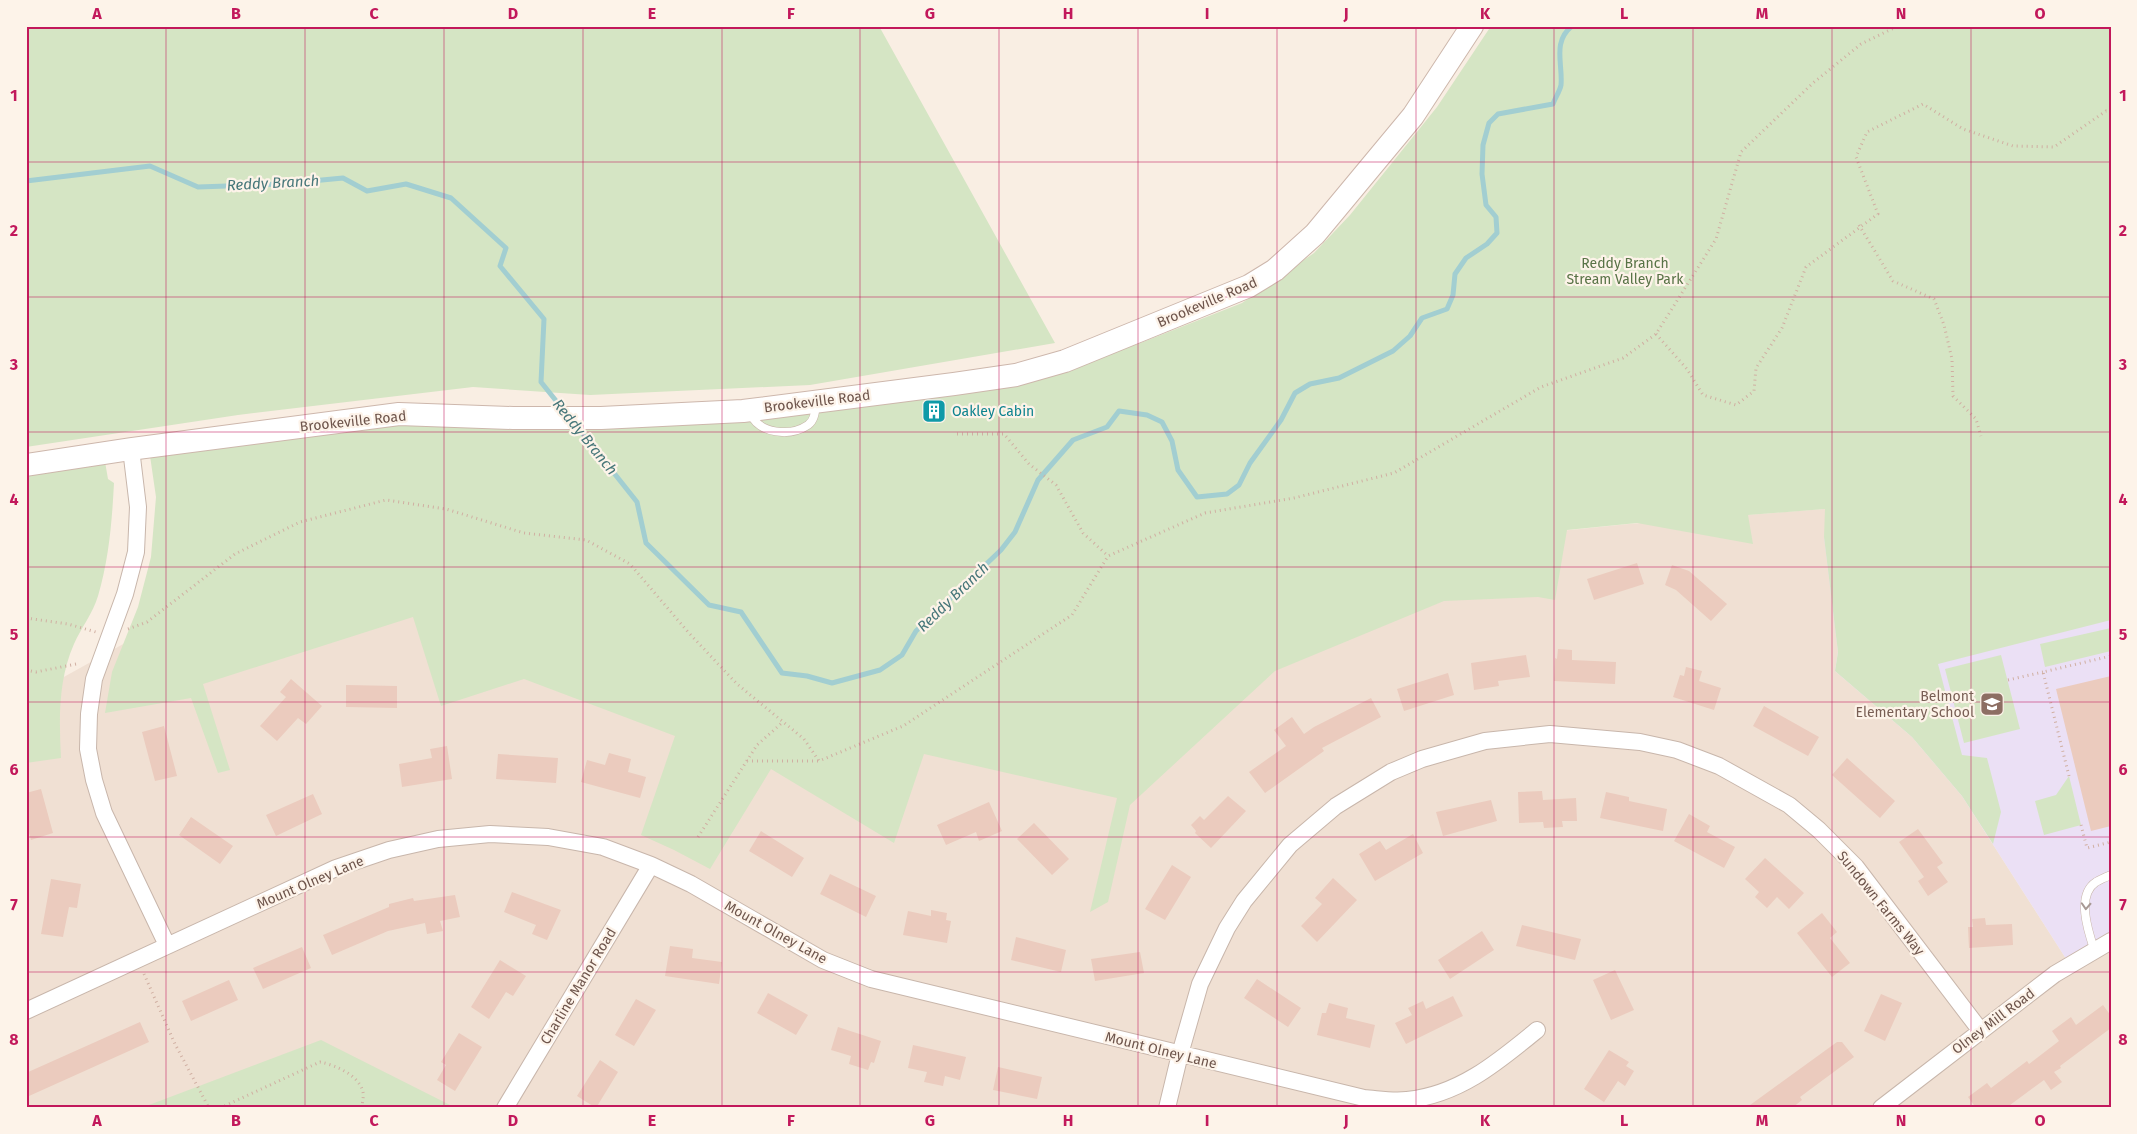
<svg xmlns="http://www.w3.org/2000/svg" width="2137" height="1134" font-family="'Fira Sans',sans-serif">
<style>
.residential{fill:#f0e0d3}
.education{fill:#ebe0f5}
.green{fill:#d5e5c4}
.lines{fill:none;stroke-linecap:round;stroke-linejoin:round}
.stream{stroke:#a2ced1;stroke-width:5}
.building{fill:#ebcbbe}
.lane-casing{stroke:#c8b6ab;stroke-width:9}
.street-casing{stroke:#c8b6ab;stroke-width:18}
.secondary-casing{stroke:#cdb7ac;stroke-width:24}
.path{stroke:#d0afa2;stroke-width:3;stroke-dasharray:1 4;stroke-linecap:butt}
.lane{stroke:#fff;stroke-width:8}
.street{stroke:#fff;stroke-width:16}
.secondary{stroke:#fff;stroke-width:22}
.oneway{stroke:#a89994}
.grid{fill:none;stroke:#c2185b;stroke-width:1;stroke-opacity:0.55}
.labels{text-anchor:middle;stroke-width:4.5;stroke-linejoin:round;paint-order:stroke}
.park-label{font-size:14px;fill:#587346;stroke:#fdf3e9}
.street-label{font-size:14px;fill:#6e554c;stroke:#fdf3e9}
.culture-label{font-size:14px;fill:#0d838f;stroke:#fdf3e9;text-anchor:start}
.education-label{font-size:14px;fill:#785e54;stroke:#fdf3e9;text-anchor:end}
.water-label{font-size:15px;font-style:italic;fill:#467679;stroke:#fdf3e9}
.neatline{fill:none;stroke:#c2185b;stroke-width:2}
.grid-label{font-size:16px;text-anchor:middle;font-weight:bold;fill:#c2185b}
</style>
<rect width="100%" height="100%" fill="#f9eee3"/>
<path class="residential" d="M1825,509L1838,652L1835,671L1912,737L1962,796L2070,965L2111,941V1108H26V698L161,623L350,578L1258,673L1531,534L1629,524Z"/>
<path class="education" d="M2111,395V941L2070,965L1962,796L1912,737L1835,671L1838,652L1824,537Z"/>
<path class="green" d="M26,26H879L1055,343L810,385L590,395L473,387L238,415L26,447Z
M1491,26H2111V620L1938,664L1962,755L1987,758L2001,812L1993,844L1962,796L1912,737L1835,671L1838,652L1824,537L1825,509L1748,515L1753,544L1637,523L1567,530L1555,600L1538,597L1444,601L1275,671L1130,805L1108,902L1090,912L1117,798L924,754L894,843L771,769L710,869L674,850L641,835L675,736L524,679L441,706L413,617L203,684L230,770L218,773L191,698L105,713L112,672L138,607L151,557L156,497L149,449L289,426L512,417L1004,387L1138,344L1242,303L1314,253L1350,215L1437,107Z
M104,456L108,479L114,483C112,521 109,559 98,596C93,613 81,628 74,644C58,680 59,720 61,758L26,763V468Z
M2111,628V651L2045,667L2040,644Z
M2001,655L2020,729L1964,743L1945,669Z
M2069,776L2081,825L2044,835L2035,801L2056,795Z
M321,1040L456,1108H141Z"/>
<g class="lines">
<path class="stream" d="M26,181L150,166L198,187L280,184L343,178L367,191L406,184L451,198L506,248L500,266L544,319L541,382L565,412
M575,424L637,502L646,543L709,605L741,612L782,673L807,676L832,683L880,670L902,655L916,631L1001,550L1015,532L1038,480L1073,440L1107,427L1119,411L1147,415L1162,422L1172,441L1178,470L1197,497L1227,494L1239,485L1250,463L1281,420L1295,393L1310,384L1339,378L1393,351L1410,336L1422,318L1447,309L1453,295L1455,274L1466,258L1487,244L1497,233L1496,217L1486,205L1482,174L1483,145L1489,123L1498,114L1553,104C1555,98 1560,91 1561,85C1563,64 1552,42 1572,26"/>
</g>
<path class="building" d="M1637,563L1644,584L1594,600L1587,579Z
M1672,565L1689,571L1727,604L1711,621L1676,590L1665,585Z
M1558,649L1572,650V660L1616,662L1615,684L1554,681L1555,658L1557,659Z
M1526,655L1530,677L1498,681L1499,686L1474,690L1471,663Z
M1686,667L1702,671L1699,681L1721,688L1714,710L1673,697L1680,675L1684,676Z
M1448,673L1454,695L1404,711L1397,689Z
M2111,676V826L2091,831L2056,689Z
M291,679L322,706L306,724L298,718L277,741L260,726L286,697L280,692Z
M346,685L397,686V708L346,707Z
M1371,698L1381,717L1322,748L1324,751L1265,793L1249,772L1286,746L1274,730L1292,717L1304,734L1314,727Z
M1764,706L1819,737L1808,756L1753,726Z
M164,726L177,776L155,781L142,732Z
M447,746L452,779L402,787L399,764L432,758L430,749Z
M609,753L631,759L628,772L646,777L640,798L581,782L587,760L605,765Z
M498,754L558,758L556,783L496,779Z
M1847,758L1895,801L1880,818L1832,775Z
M41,789L53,833L31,840L26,823V793Z
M1542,791L1543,800L1576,798L1577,821H1562L1563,827L1544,828L1543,822L1519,823L1518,792Z
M1606,792L1629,797V801L1667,809L1663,831L1600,818Z
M313,794L322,814L276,836L266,815Z
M1228,796L1246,811L1211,848L1195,833L1196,831L1191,825L1200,816L1204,820Z
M1491,800L1497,821L1443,836L1436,812Z
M989,802L1002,831L979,841L976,832L946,845L937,825Z
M1689,814L1710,826L1707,832L1735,847L1724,868L1674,841Z
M191,817L233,846L220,864L179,835Z
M1034,823L1069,859L1052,875L1017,839Z
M1918,829L1943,863L1937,867L1948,882L1928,896L1918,881L1924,877L1899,842Z
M761,831L804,858L792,877L749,851Z
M1413,834L1423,853L1375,881L1359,854L1380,841L1386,850Z
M1765,858L1804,893L1789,909L1777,897L1767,908L1755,897L1759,892L1745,879Z
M1172,865L1191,877L1165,920L1145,909Z
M830,874L876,896L866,917L820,894Z
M1333,878L1357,900L1317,942L1301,926L1322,904L1315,898Z
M51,879L81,884L77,908L69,907L63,937L41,934Z
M512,892L561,910L547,940L532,934L536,925L504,912Z
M455,895L460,917L440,921L443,931L427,934L425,923L388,931L332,955L323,935L389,907V904L413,898L414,901Z
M931,910L947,913L946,920L951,921L947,943L903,935L908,911L931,916Z
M1822,913L1837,932L1830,938L1850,963L1832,977L1797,933Z
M1985,918L1986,925L2012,924L2013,945L1969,948L1968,927H1973L1972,919Z
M1522,925L1581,939L1575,960L1516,946Z
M1482,931L1494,950L1450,979L1438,960Z
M1016,937L1066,950L1061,972L1011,960Z
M670,946L693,949L692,958L722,962L719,984L665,976Z
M302,947L311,968L263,989L253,968Z
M1140,952L1144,973L1095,981L1091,959Z
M500,960L526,976L513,996L506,992L489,1019L471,1007Z
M1615,970L1634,1010L1611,1020L1593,980Z
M1257,979L1301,1008L1288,1027L1244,998Z
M229,980L238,1000L191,1021L182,1001Z
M768,993L808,1015L796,1035L757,1013Z
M1881,994L1902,1003L1885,1041L1864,1031Z
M1453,996L1463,1016L1406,1044L1395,1023L1412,1015L1408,1008L1423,1001L1426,1009Z
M636,999L656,1010L634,1046L615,1035Z
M1329,1003L1348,1008L1346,1018L1375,1025L1370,1048L1317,1035L1322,1013H1326Z
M2103,1005L2111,1016V1028L2060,1066L2061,1068L2054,1072L2062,1082L2051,1090L2044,1080L2006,1108H1976L1968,1097L1987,1083L1991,1088L2027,1061L2029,1064L2059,1041L2052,1031L2071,1017L2076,1025Z
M140,1022L149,1042L29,1096L26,1089V1073Z
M838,1027L881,1041L874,1063L871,1062L868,1070L849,1064L851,1056L831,1050Z
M459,1033L482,1047L455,1091L437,1080L446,1065L441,1062Z
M1837,1042H1842L1854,1057L1800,1097L1802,1100L1792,1108H1746Z
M913,1045L966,1057L960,1080L945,1076L943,1086L924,1082L927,1072L908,1068Z
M1609,1050L1629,1062L1626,1066L1634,1071L1625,1086L1618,1081L1604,1102L1584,1089Z
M600,1060L618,1072L596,1108L577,1096Z
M998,1067L1042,1077L1037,1099L993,1090Z"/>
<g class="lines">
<g class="lane-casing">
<path id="lane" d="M750,413C759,434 790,437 808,425C815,420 815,411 816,404
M2094,949C2088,931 2076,895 2096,882C2101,879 2106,877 2111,875"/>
</g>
<g class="street-casing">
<path id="street" d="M131,449L138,507L136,552L125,594L94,679L89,714L88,749L94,780L104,813L167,945
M26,1011L336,868L389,850L438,839L490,834L548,837L603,847L651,865L691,884L823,960L871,979L1364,1098C1378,1099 1393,1102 1407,1100C1459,1095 1498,1062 1537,1030
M505,1108L651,865
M1167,1108L1180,1054L1200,984L1227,928L1244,901L1290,845L1336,806L1391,772L1422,759L1485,741L1550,734L1640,742L1677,750L1719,766L1789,805L1819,830L1856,867L1980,1030
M1881,1108L2055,974L2111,941"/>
</g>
<g class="secondary-casing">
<path id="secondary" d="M26,465L131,449L399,414L513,418H601L743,411L954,384L1016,375L1065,361L1249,286L1275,270L1315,234L1413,116L1472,26"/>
</g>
<path class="path" d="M1859,225L1893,281L1934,299L1944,325L1952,359L1953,396L1976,419L1981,436
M1656,334L1687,369L1703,395L1736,405L1754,391L1756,368L1782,328L1806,267L1878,214L1856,157L1867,132L1923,104L1963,129L2013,146L2054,147L2106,111L2111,112
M957,434H1004L1029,464L1056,485L1083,533L1108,556
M26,618L68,624L96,632
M128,629L147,622L235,554L300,522L386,500L446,509L524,533L586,540L630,564L688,632L737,684L804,739L819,761L903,726L1072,615L1108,556L1205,513L1294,498L1394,473L1541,387L1623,358L1656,334L1716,239L1741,152L1813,83L1861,44L1898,26
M26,670L36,672L76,664
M2008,680L2043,672
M747,761H819
M2069,776L2043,672L2111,656
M2081,825L2087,848L2111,842
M698,837L757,745L783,722
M144,974L175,1044L209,1108
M220,1108L320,1062C335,1065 359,1075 363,1092C364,1097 362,1103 362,1108"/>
<use href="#lane" class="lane"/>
<use href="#street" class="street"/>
<use href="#secondary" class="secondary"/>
</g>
<defs><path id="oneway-chevron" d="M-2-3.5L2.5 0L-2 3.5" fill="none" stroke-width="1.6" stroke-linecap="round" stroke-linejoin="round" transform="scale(1.25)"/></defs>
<use class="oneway" href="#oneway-chevron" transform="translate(2086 906) rotate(93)"/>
<path class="grid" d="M166,26V1108M305,26V1108M444,26V1108M583,26V1108M722,26V1108M860,26V1108M999,26V1108M1138,26V1108M1277,26V1108M1416,26V1108M1554,26V1108M1693,26V1108M1832,26V1108M1971,26V1108M26,162H2111M26,297H2111M26,432H2111M26,567H2111M26,702H2111M26,837H2111M26,972H2111"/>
<defs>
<g id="building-square" transform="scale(1.25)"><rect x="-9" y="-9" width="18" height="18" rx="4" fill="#0f9aa8" stroke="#fdf3e9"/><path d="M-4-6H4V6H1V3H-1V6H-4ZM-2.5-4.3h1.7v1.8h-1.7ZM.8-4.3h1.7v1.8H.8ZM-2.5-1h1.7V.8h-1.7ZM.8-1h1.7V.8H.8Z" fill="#fff"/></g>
<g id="school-square" transform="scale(1.25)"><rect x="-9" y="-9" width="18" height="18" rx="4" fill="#8d6e63" stroke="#fdf3e9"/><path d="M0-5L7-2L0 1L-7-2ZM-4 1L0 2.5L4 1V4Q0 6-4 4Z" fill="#fff"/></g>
</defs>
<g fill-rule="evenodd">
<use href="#building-square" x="934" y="411"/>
<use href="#school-square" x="1992" y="704"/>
</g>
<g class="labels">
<g class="park-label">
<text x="1625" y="268">Reddy Branch<tspan x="1625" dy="16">Stream Valley Park</tspan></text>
</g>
<g class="street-label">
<text transform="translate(1207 302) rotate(-23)" y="5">Brookeville Road</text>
<text transform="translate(817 401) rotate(-7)" y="5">Brookeville Road</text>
<text transform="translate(353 421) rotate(-6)" y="5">Brookeville Road</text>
<text transform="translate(310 882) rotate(-23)" y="5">Mount Olney Lane</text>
<text transform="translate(1881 903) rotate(51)" y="5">Sundown Farms Way</text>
<text transform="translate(776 932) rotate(29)" y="5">Mount Olney Lane</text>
<text transform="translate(578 986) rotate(-59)" y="5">Charline Manor Road</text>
<text transform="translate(1993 1021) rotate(-37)" y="5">Olney Mill Road</text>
<text transform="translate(1161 1050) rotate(14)" y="5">Mount Olney Lane</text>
</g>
<g class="culture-label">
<text x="952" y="416">Oakley Cabin</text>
</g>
<g class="education-label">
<text x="1974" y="701">Belmont<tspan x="1974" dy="16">Elementary School</tspan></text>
</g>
<g class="water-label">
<text transform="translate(273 183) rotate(-3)" y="5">Reddy Branch</text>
<text transform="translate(585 437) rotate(51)" y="5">Reddy Branch</text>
<text transform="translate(953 597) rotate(-44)" y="5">Reddy Branch</text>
</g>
</g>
<rect width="2137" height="1134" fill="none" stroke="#fdf3e9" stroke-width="55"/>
<rect x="28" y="28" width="2082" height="1078" class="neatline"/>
<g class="grid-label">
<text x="97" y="19">A</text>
<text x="236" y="19">B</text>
<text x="374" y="19">C</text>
<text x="513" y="19">D</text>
<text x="652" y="19">E</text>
<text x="791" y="19">F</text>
<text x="930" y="19">G</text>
<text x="1068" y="19">H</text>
<text x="1207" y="19">I</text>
<text x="1346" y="19">J</text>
<text x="1485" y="19">K</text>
<text x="1624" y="19">L</text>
<text x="1762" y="19">M</text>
<text x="1901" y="19">N</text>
<text x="2040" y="19">O</text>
<text x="14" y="101">1</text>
<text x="2123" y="101">1</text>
<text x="14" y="236">2</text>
<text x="2123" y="236">2</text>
<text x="14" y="370">3</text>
<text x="2123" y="370">3</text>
<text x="14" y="505">4</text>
<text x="2123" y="505">4</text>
<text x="14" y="640">5</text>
<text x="2123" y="640">5</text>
<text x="14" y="775">6</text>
<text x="2123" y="775">6</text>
<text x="14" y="910">7</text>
<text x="2123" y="910">7</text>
<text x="14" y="1045">8</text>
<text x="2123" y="1045">8</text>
<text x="97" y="1126">A</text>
<text x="236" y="1126">B</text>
<text x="374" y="1126">C</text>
<text x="513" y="1126">D</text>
<text x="652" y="1126">E</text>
<text x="791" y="1126">F</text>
<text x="930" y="1126">G</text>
<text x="1068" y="1126">H</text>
<text x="1207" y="1126">I</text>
<text x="1346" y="1126">J</text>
<text x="1485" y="1126">K</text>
<text x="1624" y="1126">L</text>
<text x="1762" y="1126">M</text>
<text x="1901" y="1126">N</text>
<text x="2040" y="1126">O</text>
</g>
</svg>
